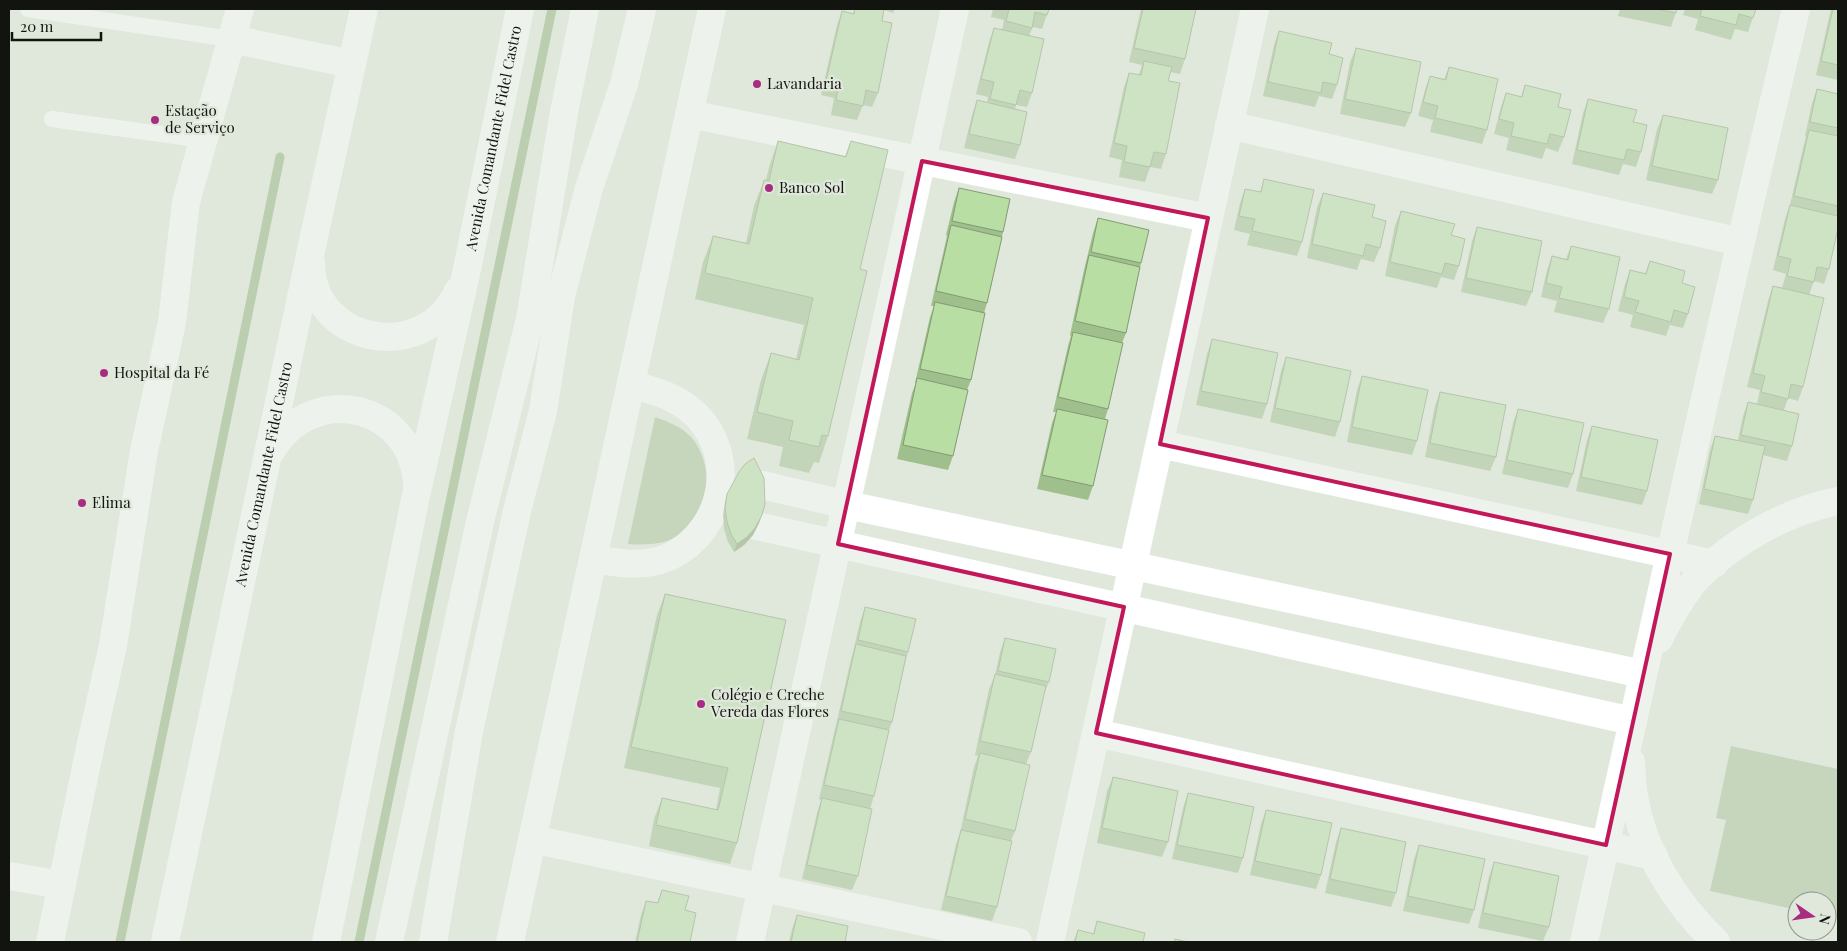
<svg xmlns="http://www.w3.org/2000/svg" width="1847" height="951" font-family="'Playfair Display',serif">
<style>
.green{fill:#a7c198}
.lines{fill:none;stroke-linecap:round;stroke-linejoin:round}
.stream{stroke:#8eb17a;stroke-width:9}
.service{stroke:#fff;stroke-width:16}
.minor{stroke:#fff;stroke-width:28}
.motorway{stroke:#fff;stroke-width:28}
.wall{fill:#9fbf8d}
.shaded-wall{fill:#829b73}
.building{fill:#b9dea4;stroke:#829b73}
.marked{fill:none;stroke:#c2185b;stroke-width:4;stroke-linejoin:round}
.poi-dot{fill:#a82c7f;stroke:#e0e8dc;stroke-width:2}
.labels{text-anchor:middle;stroke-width:4.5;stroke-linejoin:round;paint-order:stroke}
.poi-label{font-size:15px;fill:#121410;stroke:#e0e8dc;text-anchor:start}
.street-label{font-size:15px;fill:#121410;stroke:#e0e8dc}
</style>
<rect width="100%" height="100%" fill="#e0e8dc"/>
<path class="green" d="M655,417C669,422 682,427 692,438C718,471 710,527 667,541C654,545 642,545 628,544Z
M1731,746L1838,769V919L1827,917V901H1797V910L1710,891L1726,820L1716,818Z"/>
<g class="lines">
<path class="stream" d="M120,942L280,157
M359,942L552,9"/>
<path class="service" d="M28,9L231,39
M52,119L204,140"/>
<path class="minor" d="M231,39L352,64
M689,114L1208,218
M1229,125L1740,242
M1160,444L1714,564
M762,485L847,505L1643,674
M757,526L1632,721
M593,559C619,563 644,568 669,557C727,530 740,448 688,408C671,395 652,390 632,385
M1659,639C1667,622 1686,589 1698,577C1735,540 1787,511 1838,501
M1096,733L1654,856
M1631,762C1632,774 1632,785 1634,797C1643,852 1676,904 1716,942
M532,839L1018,942
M9,876L62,885
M50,942L90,748L113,645L144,451L172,322L186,202L240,9
M389,942L480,522L530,319L564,112L585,9
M433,942L469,731L517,511L543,411L561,296L589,188L624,84L642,9
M510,942L712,9
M750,942L955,9
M1050,942L1255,9
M1584,942C1653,631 1721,319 1796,9"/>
<g class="motorway">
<path d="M311,262C311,345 425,365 458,291"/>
<path d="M271,451C312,381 413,403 417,485"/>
<path id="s1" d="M165,942L313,241L364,9"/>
<path id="s2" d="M326,942L415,500L466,274L520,9"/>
</g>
</g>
<path class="wall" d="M854,9H895L893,13L884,10L882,21L878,93L872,107L863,105L857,120L831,115L834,98L821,95L837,25L842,11L853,14Z
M993,9H1049L1042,29L1033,27L1029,36L1032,93L1027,107L1016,105L1015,109L1020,145L1015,159L964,148L972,115L977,100L987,103L988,97L976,94L989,42L994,28L1002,30L1004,20L991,17Z
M1141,9H1196L1185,59L1180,74L1170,72L1168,81L1166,154L1161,169L1150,167L1145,182L1119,177L1122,160L1109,157L1124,87L1129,73L1139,75L1142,65L1129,62Z
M1620,9H1677L1671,27L1618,16Z
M1685,9H1756L1748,32L1735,29L1731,40L1695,30L1698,19L1683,15Z
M1831,9H1838V80L1816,75Z
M1279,31L1329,54L1337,85L1332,99L1319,96L1315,107L1263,96L1274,45Z
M1356,48L1411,113L1405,127L1340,114L1350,62Z
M1449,67L1487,130L1482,144L1430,132L1433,120L1418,116L1425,90L1430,76L1444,79Z
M1525,85L1558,107L1564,137L1558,152L1546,148L1542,159L1506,150L1509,138L1494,134L1501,107L1506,93L1521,97Z
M1817,89L1838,94V228L1829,269L1824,284L1814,281L1809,295L1803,387L1798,401L1788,398L1784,410L1792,446L1787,461L1763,455L1753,500L1748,514L1699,504L1710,450L1715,436L1738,440L1743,416L1748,402L1757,404L1760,390L1747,387L1768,301L1773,286L1782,288L1786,274L1773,270L1785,219L1790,205L1804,144L1806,137L1805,136L1812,103Z
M1588,99L1633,122L1641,152L1636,167L1623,164L1619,175L1572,164L1583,113Z
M1663,115L1718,180L1712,194L1646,180L1657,129Z
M778,141L845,156L851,141L860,269L828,436L819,463L814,462L809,473L779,466L783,447L747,439L761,380L771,353L796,359L804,325L695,299L703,262L713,236L746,243L754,206L764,180H766L769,167Z
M1264,179L1302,242L1297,256L1247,245L1250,234L1234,230L1240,203L1245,189L1260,192Z
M959,188L1003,232L987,303L984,313L971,380L967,390L953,456L948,470L897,459L912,393L916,383H915L930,317L934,306H931L947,236L946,235L954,202Z
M1323,193L1372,217L1380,248L1374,262L1361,259L1357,270L1307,258L1317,207Z
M1401,211L1451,235L1459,266L1454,280L1441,277L1437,288L1385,276L1395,225Z
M1098,218L1141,263L1126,333L1122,343L1108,409L1105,419L1093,486L1088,500L1037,489L1052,423L1056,412H1053L1068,346L1071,336L1070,335L1084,270L1093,233Z
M1477,227L1532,292L1526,306L1461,292L1472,241Z
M1571,246L1609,309L1603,323L1554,312L1557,301L1541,297L1547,270L1552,256L1566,259Z
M1650,261L1682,283L1688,314L1683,328L1670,325L1666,336L1630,327L1633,315L1618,311L1625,284L1630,270L1645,274Z
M1212,339L1267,404L1262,419L1196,405L1207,354Z
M1286,357L1340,422L1335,437L1270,422L1281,371Z
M1362,376L1417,441L1412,455L1347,442L1357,390Z
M1440,392L1496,457L1490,471L1425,457L1435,406Z
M1518,409L1573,474L1568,488L1502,474L1513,423Z
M1592,426L1647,491L1642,505L1576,491L1587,440Z
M727,494L759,523L753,535L744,545L734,552L728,542L724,529L723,515L725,502Z
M665,594L786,620L737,843L730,864L649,846L654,819L662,798L716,810L720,788L624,768L657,615Z
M865,607L908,652L906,659L892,722L889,730L874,796L870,809L858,876L852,890L802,879L817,813L821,800L819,799L834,733L836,725L851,659L853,652L860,622Z
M1005,638L1049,682L1043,696L1031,752L1026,764L1015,831L1011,841L997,907L992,921L941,910L956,844L960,833L974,767L978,756L975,755L989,689L995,675L1000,652Z
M1113,777L1168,842L1162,857L1097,843L1107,791Z
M1188,793L1243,858L1238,873L1172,859L1183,808Z
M1266,810L1321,875L1316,889L1250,875L1261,824Z
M1341,828L1396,893L1391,907L1325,893L1336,842Z
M1419,845L1474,910L1469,924L1403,911L1414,859Z
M1494,862L1549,927L1543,941L1478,928L1489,876Z
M662,890L685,910L690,942H635L641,915L646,901L657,903Z
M797,915L845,942H789L792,929Z
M1097,921L1143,942H1073L1078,930L1093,934Z"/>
<path class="shaded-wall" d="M762,515L759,523L753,535L744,545L734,552L737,544Z"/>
<path class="building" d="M855,9H884L882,21L892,23L878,93L866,90L863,106L836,100L839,84L826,81L842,11L854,14Z
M1009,9H1049L1047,15L1035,12L1032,28L1006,21Z
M1143,9H1196L1185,59L1134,48Z
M1657,9H1677L1676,13Z
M1702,9H1756L1753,18L1739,14L1736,25L1700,16Z
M1833,9H1838V65L1821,61Z
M994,28L1044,39L1032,93L1020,90L1016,105L990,99L994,82L981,79Z
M1279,31L1332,43L1329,54L1343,58L1337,85L1323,82L1321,93L1268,82Z
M1356,48L1421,62L1411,113L1345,99Z
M1144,61L1172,67L1168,81L1180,83L1166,154L1154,152L1150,167L1124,162L1127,146L1114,143L1129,73L1141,75Z
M1449,67L1498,79L1487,130L1435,118L1438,106L1423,102L1430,76L1446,80Z
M1525,85L1561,94L1558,107L1571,110L1564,137L1550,134L1547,144L1511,136L1514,123L1499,119L1506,93L1522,97Z
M1817,89L1838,94V128L1810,122Z
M1588,99L1637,110L1633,122L1647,125L1641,152L1627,149L1624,160L1577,150Z
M977,100L1027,112L1020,145L969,134Z
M1663,115L1728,128L1718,180L1652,166Z
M1809,130L1838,136V206L1794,196Z
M778,141L846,157L851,141L888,150L860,269L867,271L828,436L822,435L819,447L789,440L793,421L757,412L771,353L799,360L813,298L705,273L713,236L749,244L764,180L769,181Z
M1264,179L1314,190L1302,242L1252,231L1255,219L1239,216L1245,189L1261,192Z
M959,188L1010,199L1003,232L952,221Z
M1323,193L1375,205L1372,217L1386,221L1380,248L1366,244L1363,256L1312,244Z
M1790,205L1838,216V228L1829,269L1817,267L1814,282L1787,276L1791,259L1778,256Z
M1401,211L1455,224L1451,235L1465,239L1459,266L1445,263L1442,274L1390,262Z
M1098,218L1149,230L1141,263L1091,252Z
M951,225L1002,237L987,303L936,291Z
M1477,227L1542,241L1532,292L1466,278Z
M1571,246L1620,257L1609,309L1559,298L1562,287L1546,283L1552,256L1568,260Z
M1089,255L1140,267L1126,333L1075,321Z
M1650,261L1685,271L1682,283L1695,287L1688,314L1674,310L1671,322L1635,312L1639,301L1624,297L1630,270L1646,274Z
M1773,286L1824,298L1803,387L1791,384L1788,399L1761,392L1765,376L1753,373Z
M935,302L985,313L971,380L920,369Z
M1073,332L1123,343L1108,409L1058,397Z
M1212,339L1278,353L1267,404L1201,391Z
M1286,357L1351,371L1340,422L1275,408Z
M1362,376L1428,390L1417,441L1352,427Z
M917,378L968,390L953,456L903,445Z
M1440,392L1506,405L1496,457L1430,443Z
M1748,402L1799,414L1792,446L1741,435Z
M1057,409L1108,420L1093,486L1042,475Z
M1518,409L1584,423L1573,474L1507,460Z
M1592,426L1658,440L1647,491L1581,477Z
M1715,436L1765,446L1753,500L1704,489Z
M754,458L764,478L765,504L762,515L755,528L747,537L737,544L731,534L727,522L725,508L727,494L739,472L745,464Z
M665,594L786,620L737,843L656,825L662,798L718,810L728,768L631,747Z
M865,607L916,619L908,652L858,640Z
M1005,638L1056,649L1049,682L998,671Z
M856,644L906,656L892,722L841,711Z
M995,674L1046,686L1031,752L980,741Z
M839,719L889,730L874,796L824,785Z
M980,753L1030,765L1015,831L965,819Z
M1113,777L1178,791L1168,842L1102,828Z
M1188,793L1254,807L1243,858L1177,845Z
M822,798L872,809L858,876L807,865Z
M1266,810L1332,823L1321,875L1255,861Z
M1341,828L1406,842L1396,893L1330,879Z
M961,830L1012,841L997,907L946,896Z
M1419,845L1485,859L1474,910L1408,896Z
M1494,862L1559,876L1549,927L1483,913Z
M662,890L689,896L685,910L696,913L690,942H637L646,901L658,903Z
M797,915L848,926L845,942H791Z
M1097,921L1145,933L1143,942H1075L1078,930L1094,934Z
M1175,939L1188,942H1174Z"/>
<path d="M0 0H1847V951H0ZM922,161L1208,218L1160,444L1670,554L1606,845L1096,733L1124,607L838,544Z" fill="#e0e8dc" fill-opacity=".55" fill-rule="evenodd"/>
<path class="marked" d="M922,161L1208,218L1160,444L1670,554L1606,845L1096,733L1124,607L838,544Z"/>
<g class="poi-dot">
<circle cx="757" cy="84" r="5"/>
<circle cx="155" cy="120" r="5"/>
<circle cx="769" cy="188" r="5"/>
<circle cx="104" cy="373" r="5"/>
<circle cx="82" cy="503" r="5"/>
<circle cx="701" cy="704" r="5"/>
</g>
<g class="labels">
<g class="poi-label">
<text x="767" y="89">Lavandaria</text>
<text x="165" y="116">Estação<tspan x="165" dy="17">de Serviço</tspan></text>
<text x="779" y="193">Banco Sol</text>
<text x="114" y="378">Hospital da Fé</text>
<text x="92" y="508">Elima</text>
<text x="711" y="700">Colégio e Creche<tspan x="711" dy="17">Vereda das Flores</tspan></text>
</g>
<g class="street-label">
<text dy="5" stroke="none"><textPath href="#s2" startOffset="821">Avenida Comandante Fidel Castro</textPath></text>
<text dy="5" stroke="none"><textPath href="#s1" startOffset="478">Avenida Comandante Fidel Castro</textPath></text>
</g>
</g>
<rect width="1847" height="951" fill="none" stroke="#121410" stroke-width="20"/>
<g transform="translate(1812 916) rotate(103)"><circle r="24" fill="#e0e8dc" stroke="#8e938a"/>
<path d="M0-4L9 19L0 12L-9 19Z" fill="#a82c7f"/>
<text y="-8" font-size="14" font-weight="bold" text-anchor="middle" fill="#121410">N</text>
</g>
<path d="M12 32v8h89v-8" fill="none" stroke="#121410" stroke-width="2.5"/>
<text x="20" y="32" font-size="15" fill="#121410" stroke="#e0e8dc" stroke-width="4" paint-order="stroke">20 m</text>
</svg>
